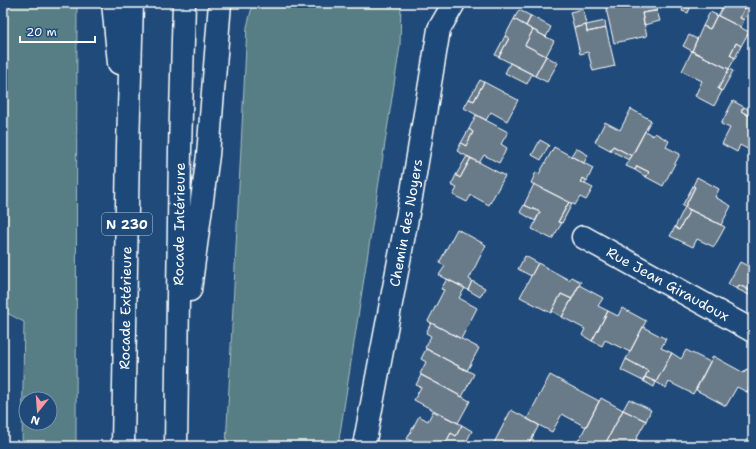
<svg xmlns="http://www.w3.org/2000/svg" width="756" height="449" font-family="'Shantell Sans',sans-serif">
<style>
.green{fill:#577e84;stroke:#abbec2;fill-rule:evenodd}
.building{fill:#697a89;stroke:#fff}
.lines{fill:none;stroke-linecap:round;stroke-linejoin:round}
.minor-casing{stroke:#fff;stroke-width:25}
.highway-casing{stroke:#fff;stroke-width:25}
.minor{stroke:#1f4a7a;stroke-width:22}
.highway{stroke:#1f4a7a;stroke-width:22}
.labels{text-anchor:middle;stroke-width:4;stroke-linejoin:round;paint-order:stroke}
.shield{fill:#1f4a7a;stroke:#bcc9d7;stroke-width:1}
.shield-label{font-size:13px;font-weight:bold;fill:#fff}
.street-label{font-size:14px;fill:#fff;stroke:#1f4a7a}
</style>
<rect width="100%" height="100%" fill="#1f4a7a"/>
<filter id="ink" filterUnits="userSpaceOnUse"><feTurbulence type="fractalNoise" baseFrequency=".025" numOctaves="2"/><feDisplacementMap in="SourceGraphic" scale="8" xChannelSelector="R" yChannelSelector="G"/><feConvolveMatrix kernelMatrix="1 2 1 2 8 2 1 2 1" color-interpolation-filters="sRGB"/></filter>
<g filter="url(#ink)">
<path class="green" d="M3,3H77L76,446H22L24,322L3,311ZM26,399H50V423H26Z
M253,3H401L400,46L338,446H226L247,27Z"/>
<path class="building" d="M610,3H656L658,10L642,13L647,36L614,43L605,4Z
M684,3H692L688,13L682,11Z
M713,3H747L740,18L744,20L741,27L718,16L722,8Z
M747,3L753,4L744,20L740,18Z
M583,9L586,25L574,28L570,12Z
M519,10L531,16L526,26L514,19Z
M657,11L660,21L644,25L642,13Z
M710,12L717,15L710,29L703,26Z
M717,15L749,32L741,46L736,43L730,55L735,58L729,69L692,51L703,26L710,29Z
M531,16L551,27L546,37L526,26Z
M514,19L533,30L525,45L546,56L535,76L499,57L509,38L505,36Z
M605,21L606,28L587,32L586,25Z
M586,25L587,32L606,28L615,66L593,71L588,52L580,54L574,28Z
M533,30L554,41L546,56L525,45Z
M689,35L697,39L692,51L683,46Z
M505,36L509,38L499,57L495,55Z
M736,43L741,46L735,58L730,55Z
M692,51L729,69L718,89L722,91L714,106L695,96L702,81L682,71Z
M546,56L558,63L547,82L535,76Z
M510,63L532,74L527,84L505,73Z
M729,69L733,71L722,91L718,89Z
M480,80L484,82L474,101L469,99Z
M484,82L518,100L507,121L491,112L486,120L464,108L469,99L474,101Z
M733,101L744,107L741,111L753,118V152L740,145L737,152L722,144L730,128L721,124Z
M744,107L753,112V118L741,111Z
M631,109L651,120L632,156L613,146L610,150L595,142L605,122L620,130Z
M476,115L508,132L501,144L507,148L499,163L484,155L479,163L457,151L461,143L466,146L473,132L469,129Z
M469,129L473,132L466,146L461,143Z
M645,131L653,136L655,133L669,141L666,147L680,154L663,186L646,177L649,172L637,166L635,170L626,166Z
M540,140L549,145L541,160L532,155Z
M613,146L632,156L629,160L610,150Z
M554,147L593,168L587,181L583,178L581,182L593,188L586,200L580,197L575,205L531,183L536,172L539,174Z
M576,148L588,155L584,163L571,156Z
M467,156L471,158L460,178L456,175Z
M471,158L505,176L489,205L471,195L467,202L453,195L457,188L451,185L456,175L460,178Z
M637,166L649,172L646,177L635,170Z
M697,177L719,189L715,197L731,206L721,225L685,207L695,187L693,186Z
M583,178L587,181L585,184L581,182Z
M534,184L569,202L558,222L562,223L552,239L532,229L540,212L524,205Z
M693,186L695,187L685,207L682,206Z
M569,202L572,204L562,223L558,222Z
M524,205L540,212L535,221L520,212Z
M685,207L690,210L679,230L675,227Z
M690,210L725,227L714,247L697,239L693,247L670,236L675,227L679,230Z
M457,229L486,245L469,279L472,281L468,290L439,275L445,266L439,263Z
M525,256L538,263L531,276L518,269Z
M753,257V292L739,285L737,289L728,284L740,262L748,266Z
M538,263L569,280L571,277L581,282L572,299L561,294L551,313L520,297Z
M447,279L465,288L459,298L477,308L461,339L428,321L444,290L441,289Z
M472,281L485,288L480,297L468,290Z
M579,285L603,298L598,306L608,311L592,341L582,335L585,329L562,317Z
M739,285L753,292V297L737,289Z
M561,294L572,299L562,317L552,311Z
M622,308L646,321L630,352L605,340L602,346L592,341L608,311L618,316Z
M431,323L479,348L467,371L425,348L431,336L426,333Z
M643,327L666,339L661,348L672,353L656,382L645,377L648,371L626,359Z
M426,349L474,374L462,397L420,374L426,362L421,359Z
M686,350L710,362L693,394L669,382L666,388L656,382L672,353L681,359Z
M713,356L744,373L746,369L753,372V381L747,392L737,387L726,406L696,390Z
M626,359L648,371L643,381L621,370Z
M421,375L470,401L458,423L414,400L421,387L416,385Z
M550,375L599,401L586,427L562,414L552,432L527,419Z
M645,377L656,382L654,387L643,381Z
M753,381V395L747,392Z
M601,398L623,410L604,446H590L588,445L587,446H578L576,445Z
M629,399L651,410L646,421L623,410Z
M753,405V419L748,416Z
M511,410L539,425L528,446H499L494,443Z
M623,410L646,421L632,446H604Z
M433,411L462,425L456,436L451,433L444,446H420L407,439L419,416L428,421Z
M462,425L472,431L464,446H444L451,433L456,436Z
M636,439L649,446H632Z"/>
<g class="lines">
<g class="minor-casing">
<g id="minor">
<path id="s1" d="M583,237L753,331"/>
<path id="s2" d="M364,446L412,192L439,29L454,3"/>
</g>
</g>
<g class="highway-casing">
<g id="highway">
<path d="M113,3L119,63"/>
<path d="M190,290L208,155L220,3"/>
<path id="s3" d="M123,446L128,147L132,3"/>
<path id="s4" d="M176,446L180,150L184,3"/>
</g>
</g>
<use href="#minor" class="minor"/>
<use href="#highway" class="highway"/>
</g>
</g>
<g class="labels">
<rect class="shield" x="102" y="213" width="50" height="22" rx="3"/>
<g class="shield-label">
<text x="127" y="229">N 230</text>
</g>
<g class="street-label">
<text dy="5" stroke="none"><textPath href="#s2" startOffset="227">Chemin des Noyers</textPath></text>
<text dy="5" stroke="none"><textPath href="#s4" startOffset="222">Rocade Intérieure</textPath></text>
<text dy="5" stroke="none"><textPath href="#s1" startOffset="97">Rue Jean Giraudoux</textPath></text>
<text dy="5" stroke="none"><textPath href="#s3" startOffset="138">Rocade Extérieure</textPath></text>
</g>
</g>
<rect width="756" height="449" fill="none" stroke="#1f4a7a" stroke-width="16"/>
<rect x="8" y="8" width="740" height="433" fill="none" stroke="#fff" stroke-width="1.5" filter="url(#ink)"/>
<g transform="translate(38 411) rotate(197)"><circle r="19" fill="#1f4a7a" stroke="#7992af"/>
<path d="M0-3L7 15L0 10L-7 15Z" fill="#ff9aa2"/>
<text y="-6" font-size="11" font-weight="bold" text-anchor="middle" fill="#ffffff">N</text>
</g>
<path d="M20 36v6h75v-6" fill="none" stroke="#ffffff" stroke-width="2"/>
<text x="26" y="36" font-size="12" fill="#ffffff" stroke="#1f4a7a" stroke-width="3" paint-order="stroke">20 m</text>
</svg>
